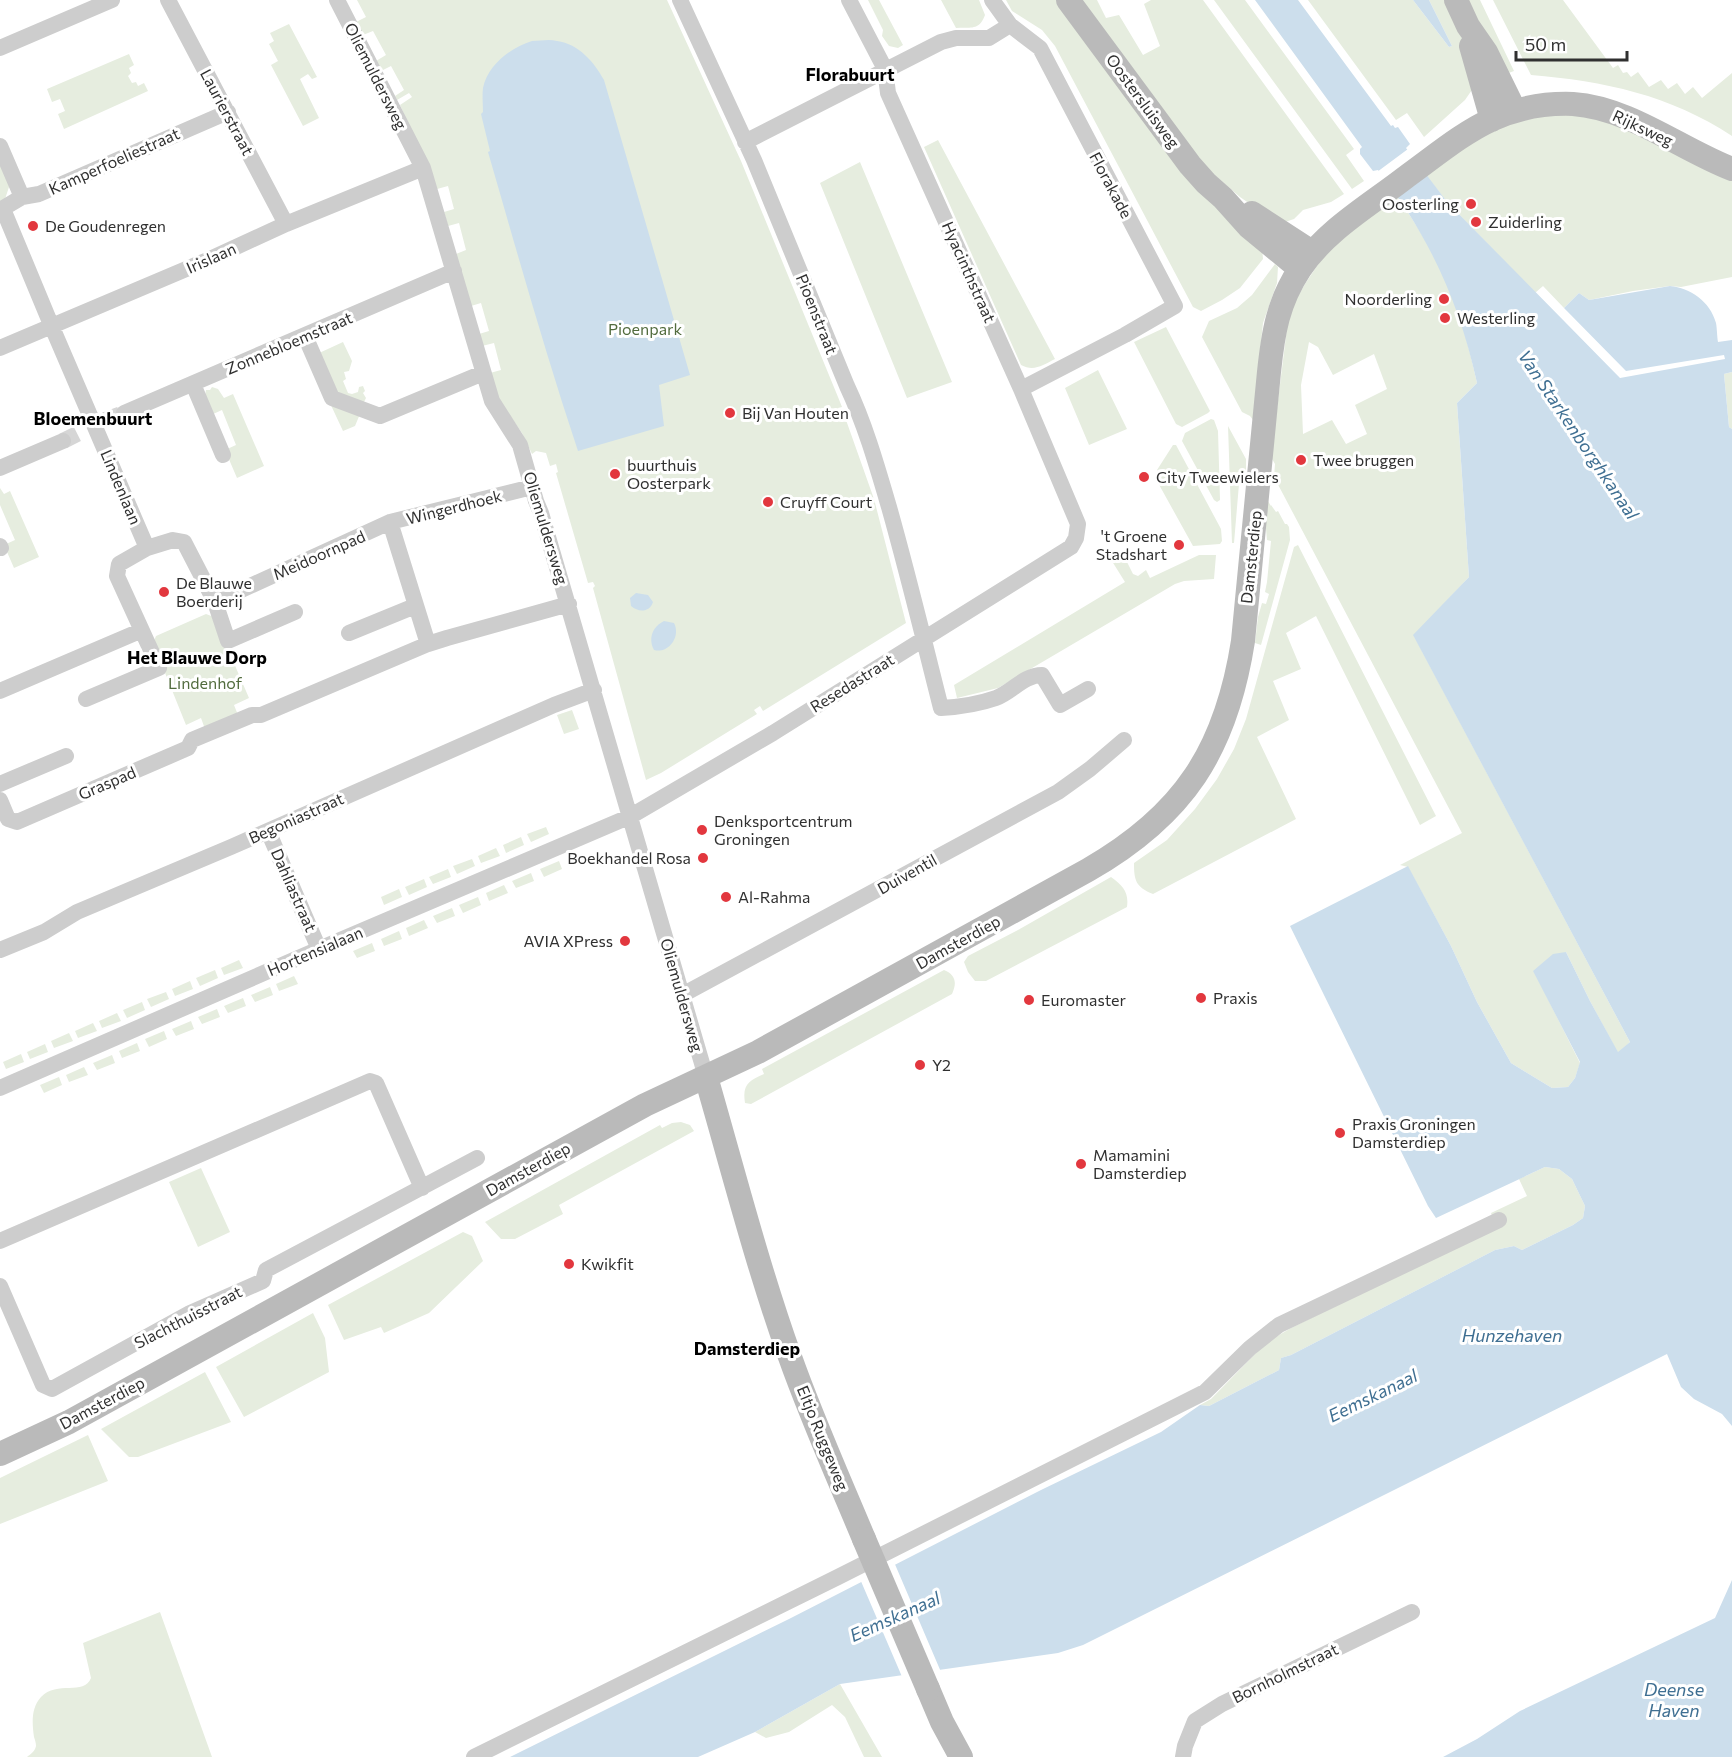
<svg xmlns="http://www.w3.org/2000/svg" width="1732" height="1757" font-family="Commissioner,sans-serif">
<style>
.green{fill:#e6eddf;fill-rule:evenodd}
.water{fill:#ccdeec}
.pier{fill:#fff}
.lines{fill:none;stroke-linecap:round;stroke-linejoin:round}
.street-tunnel{stroke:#d6d6d6;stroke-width:16;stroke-dasharray:16 8;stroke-linecap:butt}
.street{stroke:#cdcdcd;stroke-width:16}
.secondary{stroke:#bababa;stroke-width:24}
.secondary-bridge{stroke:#bababa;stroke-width:24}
.poi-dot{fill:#e2373e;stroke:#fff;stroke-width:2}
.labels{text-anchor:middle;stroke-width:6;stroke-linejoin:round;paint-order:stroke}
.street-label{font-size:16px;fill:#303030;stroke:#fff}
.poi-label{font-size:16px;fill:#303030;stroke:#fff;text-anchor:start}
.park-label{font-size:16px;fill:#526c3e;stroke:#fff}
.neighbourhood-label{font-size:18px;font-weight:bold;fill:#000;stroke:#fff}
.water-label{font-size:18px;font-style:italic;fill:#3f6f92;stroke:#fff}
</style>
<rect width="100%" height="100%" fill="#fff"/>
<path class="green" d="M357,0H667L741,161L838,397L842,407L838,408L842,421L846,420L874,499L906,623L763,711L760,706L754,710L757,714L661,773L646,780L593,588L595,586L593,582L588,583L556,473L558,472L556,464L550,466L546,453L536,451L532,454L522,433L500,401L490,373L501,370L494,343L482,346L479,334L489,331L481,303L471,306L456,254L466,250L459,223L448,226L444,212L454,209L448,186L437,189L400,105L412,97L409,93L397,100L395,96L404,90L391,66L381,71L376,61L386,55L373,31L363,35L356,22L366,17Z
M868,0H879L903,45L898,48L889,46L882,36L883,30Z
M941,0H979L985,15C979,31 971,27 956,28Z
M1006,0H1056L1124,88L1262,247L1263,259L1240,288L1222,300L1201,311L1193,307L1055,46L1042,30L1012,11Z
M1081,0H1097L1106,18L1119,15L1143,55L1160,46L1144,4L1151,0H1203L1344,194L1331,202L1303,210L1294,219L1279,224L1240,197L1202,164Z
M1214,0H1245L1354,149L1346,155L1364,181L1352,189Z
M1308,0H1413L1449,47L1452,46L1429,0H1446L1458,26L1476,84L1465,100L1424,137L1407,113L1396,120Z
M1466,0H1480L1514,71L1503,75Z
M1493,0H1563L1613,68L1618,65L1623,73L1627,72L1631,77L1638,72L1649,87L1661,80L1668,89L1677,83L1685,94L1693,87L1702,98L1732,73V136C1670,95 1604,81 1531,75Z
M289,24L317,77L312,79L308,74L300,79L319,118L303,126L271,65L278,61L269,44L274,41L270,33Z
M129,54L134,65L129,68L131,73L128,76L132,83L136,82L138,86L144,83L148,91L64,129L58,114L65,111L60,99L52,102L47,89Z
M1538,114L1598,116L1732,178V277L1681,287L1670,286L1633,291L1594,299L1589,300L1579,293L1564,308L1543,286L1535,293L1448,203L1425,174L1483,131Z
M938,140L1055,359C1043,365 1034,372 1021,365L924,147Z
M0,156L11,181L5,199L0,202Z
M860,162L952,382L907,398L820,183Z
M1397,196C1412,218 1426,240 1438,264C1457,301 1468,342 1477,383L1457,403L1469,577L1414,636L1630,1042L1618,1053L1590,1001L1566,952L1534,971L1580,1063L1575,1078L1568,1087L1552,1088L1511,1063L1477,1002L1451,946L1408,867L1400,865L1462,833L1274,477L1275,464L1271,457L1289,312L1305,284L1327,251ZM1309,342L1318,347L1333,375L1374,354L1387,389L1355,405L1367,434L1346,444L1332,420L1303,434L1301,385Z
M1275,264L1278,267L1277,283L1263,323L1253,420L1250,416L1242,412L1202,337L1209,321L1237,308L1252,295Z
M1166,327L1210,411L1208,413L1182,427L1176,424L1134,342Z
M343,342L352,361L349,371L344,372L346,379L343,381L348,393L352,394L358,392L359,387L363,386L365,391L363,393L366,398L362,406L334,394L317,354Z
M1098,370L1127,429L1089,445L1065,388Z
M1732,372V429L1729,427L1724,374Z
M212,387L218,389L224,398L233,394L264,466L237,478L225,450L236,445L222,410L211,415L205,396L206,390H210Z
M329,401L360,414L355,426L343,431Z
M1211,419L1214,420L1218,431L1220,500L1217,502L1214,500L1182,441L1185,433Z
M1228,426L1246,459V481L1239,484L1234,543H1232Z
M1173,445H1176L1221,529L1222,541L1220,544L1193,546L1157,481V470Z
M0,488L4,494L10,491L39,557L14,568L4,545L15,540L0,505Z
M1266,498L1271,506V505L1276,512L1278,511L1285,524H1287L1289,527L1290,540L1261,645L1255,643L1258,617L1262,603L1266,604L1269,594L1265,592L1267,582L1271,541L1267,540L1265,517Z
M1298,545L1436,816L1420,825L1316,616L1286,633L1301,669L1273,681L1289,720L1257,737L1296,819L1153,894C1136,887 1134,881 1134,863L1167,840L1195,809L1217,779L1234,749L1246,719L1294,547Z
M1105,550L1122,552L1133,574L1138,576L1146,570L1150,578L1199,555H1216L1214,579L1184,581L1175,584L998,688L957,698L954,685L1125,582Z
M206,614L214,617L249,698L234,705L238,715L205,729L201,718L186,725L153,643L156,636Z
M572,710L579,729L564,734L557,715Z
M546,827L549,834L531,842L527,834Z
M521,837L524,845L506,853L503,845Z
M496,848L500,856L481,863L478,856Z
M472,859L475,866L457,874L453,866Z
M559,861L562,869L544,877L540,869Z
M448,869L451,877L433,884L429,877Z
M531,873L534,881L516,888L512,881Z
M1111,877C1123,886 1129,892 1127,907L986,981H975L968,972L964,962L968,956L1018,930Z
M424,879L427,887L409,895L405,887Z
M504,885L508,893L489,901L486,893Z
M399,889L402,897L384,905L381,897Z
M478,897L481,905L463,913L459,905Z
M452,908L455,916L437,923L433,916Z
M424,920L428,928L409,936L406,928Z
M399,931L402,939L384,946L381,939Z
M372,943L375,951L357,958L353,951Z
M239,960L243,968L224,975L221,968Z
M215,970L218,978L200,986L196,978Z
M944,970C956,975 957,983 952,994L751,1104L745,1103C742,1084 749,1081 764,1074L762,1069Z
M294,976L298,984L279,991L276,984Z
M190,981L193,989L175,996L172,989Z
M270,987L273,995L255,1002L251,995Z
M166,992L169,999L151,1007L147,999Z
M243,998L246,1006L228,1013L224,1006Z
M142,1002L145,1010L127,1018L123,1010Z
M217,1009L220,1017L202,1024L198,1017Z
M117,1013L121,1021L102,1028L99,1021Z
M191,1021L194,1029L176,1036L172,1029Z
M93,1023L97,1031L78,1038L75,1031Z
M164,1031L167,1039L149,1047L145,1039Z
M69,1033L73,1041L54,1048L51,1041Z
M137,1043L140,1051L122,1058L119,1051Z
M45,1044L48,1052L30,1059L27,1052Z
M21,1054L24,1062L6,1069L3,1062Z
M112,1055L115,1063L97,1070L93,1063Z
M84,1067L88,1075L69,1082L66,1075Z
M59,1077L62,1085L44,1093L40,1085Z
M681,1122L690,1125L694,1131L559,1205L563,1214L515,1239H501L485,1222L660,1125L662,1128L672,1123Z
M1545,1167L1559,1169L1572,1179L1585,1206L1583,1218L1573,1225L1522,1250L1514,1246L1495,1250L1291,1355L1281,1358L1279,1370L1209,1406L1200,1405L1211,1399L1266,1343L1291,1328L1496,1226L1491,1213L1527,1196L1519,1179Z
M201,1168L230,1232L198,1247L169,1182Z
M463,1232L472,1236L483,1261L429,1313L384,1333L381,1327L344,1340L328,1305Z
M313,1313L325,1338L329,1372L244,1417L216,1367Z
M205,1372L231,1422L138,1457H129L101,1429Z
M88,1435L108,1481L0,1524V1478Z
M160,1612L212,1757H27C31,1754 35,1751 36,1746C36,1743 35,1740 34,1737C32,1723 31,1708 41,1697C57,1680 84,1696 91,1678L83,1643Z
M840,1684L882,1757H864L845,1717L832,1705L789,1732L766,1738L755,1732Z"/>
<path class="water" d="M1255,0H1298L1391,126L1393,125L1395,128L1398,127L1410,144L1406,148L1448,203L1620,378L1725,359L1724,355L1626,371L1564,308L1579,293L1589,300L1670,286C1690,288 1710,301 1716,323C1717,328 1717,336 1718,342L1732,340V372L1724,374L1729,427L1732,429V1426L1722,1414L1694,1399L1681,1387L1667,1354L1083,1645L1058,1653L840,1684L755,1732L698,1757H510L789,1619L1041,1490L1161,1432L1200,1405L1209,1406L1279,1370L1281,1358L1291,1355L1495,1250L1514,1246L1522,1250L1573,1225L1583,1218L1585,1206L1572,1179L1559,1169L1545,1167L1436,1218L1428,1206L1290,926L1408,866L1451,946L1477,1002L1511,1063L1552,1088L1568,1087L1575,1078L1580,1062L1533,971L1553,954L1566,952L1590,1001L1618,1052L1630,1042L1413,635L1469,577L1457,403L1477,383C1459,301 1429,236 1378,170L1373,171L1360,154V149L1362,147Z
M1413,0H1429L1452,46L1449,47Z
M532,41C540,41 549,39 557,41C579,44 594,62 604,80L690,375L659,385L664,426L578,451C545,352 517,252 488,152L490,151L481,114L483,112C483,105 482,96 483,88C488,65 510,48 532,41Z
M636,593L648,595L653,602C650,612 639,613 631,606L630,598Z
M664,621L674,623C681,636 669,654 654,650C648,639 652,627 664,621Z
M1732,1580V1757H1443L1477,1739L1520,1711L1715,1618Z"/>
<path class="pier" d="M1408,149L1426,174L1395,196L1377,172Z
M894,1562L941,1672L903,1679L860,1579Z"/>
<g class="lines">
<path class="street-tunnel" d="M105,420L124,413
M63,441L81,432"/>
<path class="street" d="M168,0L286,224
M337,0L423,168L492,401L520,445L536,501L541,513L706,1077
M680,0L754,160L847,386C865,424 877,466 889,507C908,574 924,641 941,708C959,707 979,704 996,698C1012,692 1024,675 1042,675L1060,705L1088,689
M992,0L1010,25L1040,48L1175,306L1125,335L1021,389
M0,48L112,0
M745,142L941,42L956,38H989L1010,25
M0,146L22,197
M3,209L52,327L147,548
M0,210L22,197L39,194L228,112
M305,336L332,398L380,416L483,373
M0,348L210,259L286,224L423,168
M193,384L223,455
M124,413L454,271
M0,468L63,441
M390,522L428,644
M0,546L1,548
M215,602L390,522L532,487
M349,633L415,606
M0,691L140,631
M86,699L159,668L117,576L119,564L147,548L173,540L184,542L215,602L228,641L295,612
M0,784L66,756
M0,800L8,819L17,822L188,748L192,740L252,715H261L428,644L447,638L569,604
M268,831L319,949
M0,950L44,932L77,912L231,847L554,705L594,690
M682,995L1058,792L1090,769L1124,740
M0,1088L319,949L631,816L773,733L1071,547L1076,538L1078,524L1021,389L888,93L885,69L849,0
M0,1241L370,1081L376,1083L422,1188
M0,1286L43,1385L52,1389L190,1313L263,1281L266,1270L477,1158
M474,1757L838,1577L1205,1392L1250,1348L1279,1325L1499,1220
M1183,1757L1185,1746L1195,1721L1222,1704L1412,1612"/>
<path class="secondary" d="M1068,0L1190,165L1206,183L1223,198L1249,227L1300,269
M1456,0L1468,26L1486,52L1515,111
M1471,46L1492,120
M1252,213L1312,252
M706,1077C733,1170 757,1265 790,1357C812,1419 839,1479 864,1539
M0,1454L69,1422L645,1105L758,1052L1088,870C1184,815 1226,750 1243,641L1269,372C1273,333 1278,302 1300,269C1326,230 1370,205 1406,177C1434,157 1462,133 1493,119C1518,108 1545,103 1573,104C1630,108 1680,149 1732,169
M928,1689L942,1722L961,1757"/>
<path class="secondary-bridge" d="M864,1539L928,1689"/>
</g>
<g class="poi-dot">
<circle cx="1471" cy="204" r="6"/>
<circle cx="1476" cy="222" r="6"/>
<circle cx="33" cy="226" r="6"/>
<circle cx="1444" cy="299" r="6"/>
<circle cx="1445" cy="318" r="6"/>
<circle cx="730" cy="413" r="6"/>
<circle cx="1301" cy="460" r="6"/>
<circle cx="615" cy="474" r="6"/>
<circle cx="1144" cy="477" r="6"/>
<circle cx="768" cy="502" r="6"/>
<circle cx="1179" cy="545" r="6"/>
<circle cx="164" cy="592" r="6"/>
<circle cx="702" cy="830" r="6"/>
<circle cx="703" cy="858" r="6"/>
<circle cx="726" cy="897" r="6"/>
<circle cx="625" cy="941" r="6"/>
<circle cx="1201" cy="998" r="6"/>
<circle cx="1029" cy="1000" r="6"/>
<circle cx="920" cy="1065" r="6"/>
<circle cx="1340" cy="1133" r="6"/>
<circle cx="1081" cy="1164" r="6"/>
<circle cx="569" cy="1264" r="6"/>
</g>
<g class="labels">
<g class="street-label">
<text transform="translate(376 76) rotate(63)" y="6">Oliemuldersweg</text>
<text transform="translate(1143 101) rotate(54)" y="6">Oostersluisweg</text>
<text transform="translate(227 112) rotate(62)" y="6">Laurierstraat</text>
<text transform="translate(1643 128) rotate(25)" y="6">Rijksweg</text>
<text transform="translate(114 161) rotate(-24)" y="6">Kamperfoeliestraat</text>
<text transform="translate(1111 185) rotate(62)" y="6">Florakade</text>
<text transform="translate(211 258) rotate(-24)" y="6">Irislaan</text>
<text transform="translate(969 272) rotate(66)" y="6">Hyacinthstraat</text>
<text transform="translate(817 314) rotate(68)" y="6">Pioenstraat</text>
<text transform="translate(289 343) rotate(-23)" y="6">Zonnebloemstraat</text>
<text transform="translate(121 487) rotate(67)" y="6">Lindenlaan</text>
<text transform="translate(454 507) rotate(-14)" y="6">Wingerdhoek</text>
<text transform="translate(546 528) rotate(73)" y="6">Oliemuldersweg</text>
<text transform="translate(319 555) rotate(-24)" y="6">Meidoornpad</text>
<text transform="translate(1251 557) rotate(-84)" y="6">Damsterdiep</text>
<text transform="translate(852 683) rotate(-32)" y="6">Resedastraat</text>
<text transform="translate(107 783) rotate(-23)" y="6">Graspad</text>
<text transform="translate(296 818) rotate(-24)" y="6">Begoniastraat</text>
<text transform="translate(907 874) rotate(-29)" y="6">Duiventil</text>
<text transform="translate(294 890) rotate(66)" y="6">Dahliastraat</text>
<text transform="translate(958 942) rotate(-29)" y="6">Damsterdiep</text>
<text transform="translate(315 951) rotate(-23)" y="6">Hortensialaan</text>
<text transform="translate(682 995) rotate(74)" y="6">Oliemuldersweg</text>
<text transform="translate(528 1169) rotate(-29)" y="6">Damsterdiep</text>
<text transform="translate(188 1317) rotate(-27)" y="6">Slachthuisstraat</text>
<text transform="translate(102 1403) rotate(-28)" y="6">Damsterdiep</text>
<text transform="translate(823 1438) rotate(68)" y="6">Eltjo Ruggeweg</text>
<text transform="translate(1285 1673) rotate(-26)" y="6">Bornholmstraat</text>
</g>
<g class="poi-label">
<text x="1459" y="210" text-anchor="end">Oosterling</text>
<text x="1488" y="228">Zuiderling</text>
<text x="45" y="232">De Goudenregen</text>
<text x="1432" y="305" text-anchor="end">Noorderling</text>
<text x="1457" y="324">Westerling</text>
<text x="742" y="419">Bij Van Houten</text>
<text x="1313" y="466">Twee bruggen</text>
<text x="627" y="471">buurthuis<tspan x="627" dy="18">Oosterpark</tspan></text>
<text x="1156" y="483">City Tweewielers</text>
<text x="780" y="508">Cruyff Court</text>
<text x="1167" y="542" text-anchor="end">'t Groene<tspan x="1167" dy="18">Stadshart</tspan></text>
<text x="176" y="589">De Blauwe<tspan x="176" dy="18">Boerderij</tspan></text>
<text x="714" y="827">Denksportcentrum<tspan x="714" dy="18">Groningen</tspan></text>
<text x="691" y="864" text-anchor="end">Boekhandel Rosa</text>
<text x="738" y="903">Al-Rahma</text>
<text x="613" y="947" text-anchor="end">AVIA XPress</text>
<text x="1213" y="1004">Praxis</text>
<text x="1041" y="1006">Euromaster</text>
<text x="932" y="1071">Y2</text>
<text x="1352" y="1130">Praxis Groningen<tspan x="1352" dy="18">Damsterdiep</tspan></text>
<text x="1093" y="1161">Mamamini<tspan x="1093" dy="18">Damsterdiep</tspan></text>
<text x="581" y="1270">Kwikfit</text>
</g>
<g class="park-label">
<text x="645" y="335">Pioenpark</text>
<text x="205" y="689">Lindenhof</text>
</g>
<g class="neighbourhood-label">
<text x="850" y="81">Florabuurt</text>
<text x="93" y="425">Bloemenbuurt</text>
<text x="197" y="664">Het Blauwe Dorp</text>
<text x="747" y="1355">Damsterdiep</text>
</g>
<g class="water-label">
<text transform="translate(1578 435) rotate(56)" y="6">Van Starkenborghkanaal</text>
<text x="1512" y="1342">Hunzehaven</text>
<text transform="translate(1373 1396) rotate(-26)" y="6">Eemskanaal</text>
<text transform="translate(895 1617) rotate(-24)" y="6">Eemskanaal</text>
<text x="1674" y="1696">Deense<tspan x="1674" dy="21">Haven</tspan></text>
</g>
</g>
<path d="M1516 51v9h111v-9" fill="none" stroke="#303030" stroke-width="3"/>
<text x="1525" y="51" font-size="18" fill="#303030" stroke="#ffffff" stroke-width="4.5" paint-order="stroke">50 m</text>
</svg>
